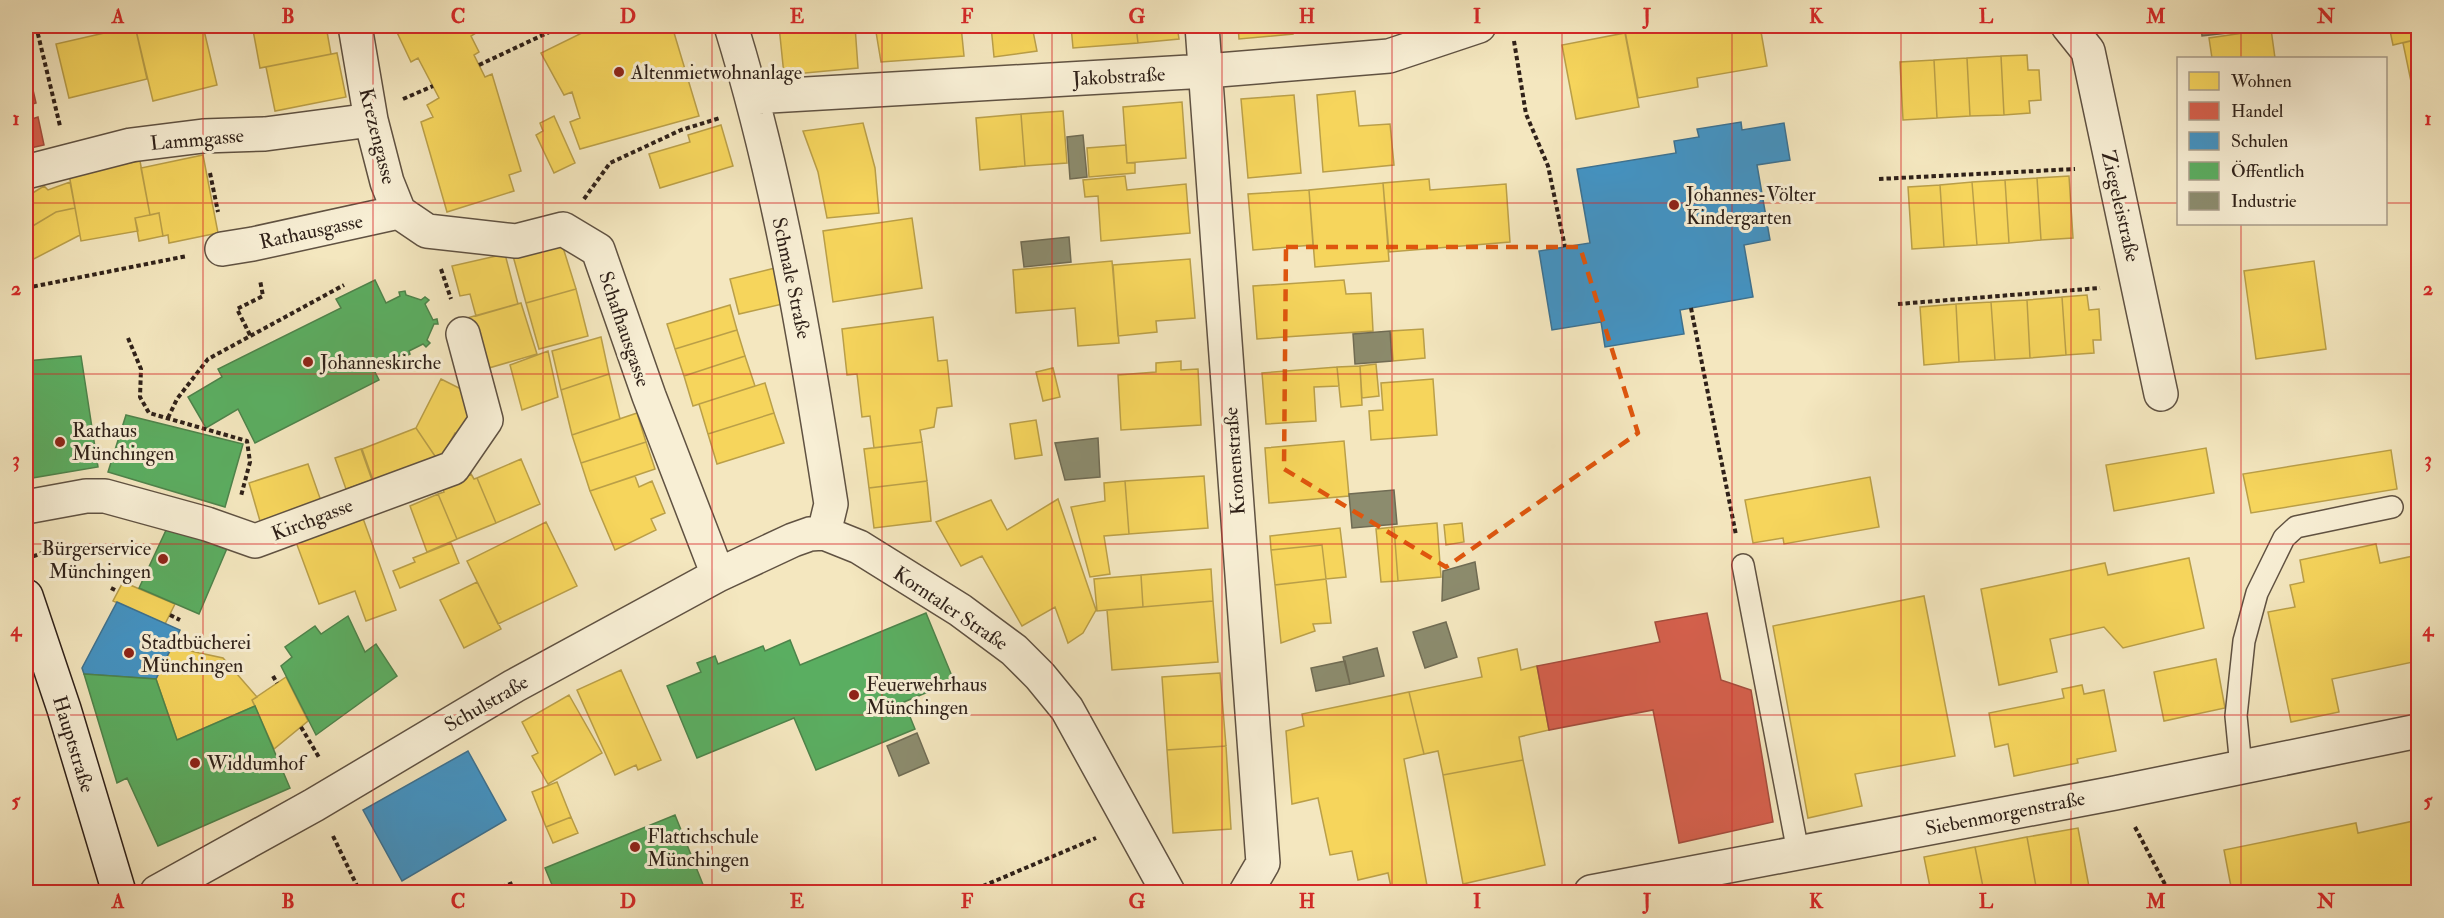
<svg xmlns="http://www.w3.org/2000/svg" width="2444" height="918" font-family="'IM FELL Double Pica',serif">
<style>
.homes{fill:#f6d55c;stroke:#ba9f48;stroke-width:1.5}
.shops{fill:#d6604d;stroke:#a44d3d;stroke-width:1.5}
.schools{fill:#4393c3;stroke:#3d7190;stroke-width:1.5}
.public{fill:#5aae61;stroke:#4d844b;stroke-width:1.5}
.industry{fill:#8c8c6e;stroke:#706c54;stroke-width:1.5}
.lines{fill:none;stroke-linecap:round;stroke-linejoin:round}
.lane-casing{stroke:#605242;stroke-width:24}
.street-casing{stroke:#605242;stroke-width:36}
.secondary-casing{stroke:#2f2119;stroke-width:36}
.path{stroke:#2f2119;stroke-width:4;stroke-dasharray:4.5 3;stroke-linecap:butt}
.lane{stroke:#f8efd5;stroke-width:21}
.street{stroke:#f8efd5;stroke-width:33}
.secondary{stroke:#f8efd5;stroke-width:33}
.marked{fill:none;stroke:#df560d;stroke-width:4.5;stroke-dasharray:12 8;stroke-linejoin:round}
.grid{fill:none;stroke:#d62828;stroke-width:1.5;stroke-opacity:0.55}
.poi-dot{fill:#8f2418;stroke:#f8efd5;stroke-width:2}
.labels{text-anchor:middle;stroke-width:6;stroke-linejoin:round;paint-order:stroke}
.poi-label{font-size:20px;fill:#2f2119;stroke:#f8efd5;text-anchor:start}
.street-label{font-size:20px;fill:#2f2119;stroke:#f8efd5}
.neatline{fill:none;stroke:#d62828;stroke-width:2}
.grid-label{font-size:20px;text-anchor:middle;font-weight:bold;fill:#d62828}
</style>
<rect width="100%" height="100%" fill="#f4e7bf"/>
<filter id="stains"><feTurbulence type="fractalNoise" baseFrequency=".00333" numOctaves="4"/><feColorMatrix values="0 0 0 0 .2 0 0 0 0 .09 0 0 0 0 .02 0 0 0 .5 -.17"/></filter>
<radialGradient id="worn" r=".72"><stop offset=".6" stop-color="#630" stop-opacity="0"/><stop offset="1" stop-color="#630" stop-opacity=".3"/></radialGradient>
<path class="homes" d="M135,26L147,79L69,98L56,44Z
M135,26H203L217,85L153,101Z
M252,26H277L253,30Z
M277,26H326L331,54L260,68L253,30Z
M394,26H487L471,36L479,52L474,55L485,77L492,74L521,171L509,175L514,191L447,212L421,122L433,117L427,105L439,98L418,58L411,62Z
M596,26H672L699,116L580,149L570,122L580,118L572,92L564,95L541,53Z
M779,26H855L858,68L784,75Z
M875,26H961L964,56L881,62Z
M991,26H1032L1037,51L994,57Z
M1071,26H1136L1138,43L1073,48Z
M1136,26H1177L1179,39L1138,43Z
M1238,26H1293V34L1239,39Z
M1624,26H1760L1767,66L1697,78L1698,87L1638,98Z
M2389,26H2418V39L2393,45Z
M2271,29L2275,58H2212L2209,38Z
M1625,33L1639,107L1576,119L1562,45Z
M2418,39V115L2403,43Z
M337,53L346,97L275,111L266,67Z
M2027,55L2028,70H2039L2041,100L2029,101L2030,113L2004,115L2001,56Z
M2001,56L2004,115L1970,116L1967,58Z
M1967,58L1970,116L1937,118L1934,60Z
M1934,60L1937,118L1903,120L1900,62Z
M1355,91L1359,126L1390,124L1394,165L1323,172L1317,95Z
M1294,95L1301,173L1248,178L1241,99Z
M1182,102L1186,158L1127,163L1123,107Z
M1063,111L1067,163L1025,166L1021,114Z
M1021,114L1025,166L980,170L976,118Z
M554,116L575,163L554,173L536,135L543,131L540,123Z
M863,123L875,168L879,213L827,218L818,172L803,131Z
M721,125L733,166L660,188L649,154L690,142L688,135Z
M1126,145L1127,163H1135V173L1089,177L1087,148Z
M203,155L218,233L169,243L168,235L163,236L159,213L150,215L141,168Z
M140,161L150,215L135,218L138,231L81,241L69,174Z
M1125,176L1127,190L1186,184L1190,233L1101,241L1098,196L1085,197L1083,180Z
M2069,176L2073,238L2041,240L2037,178Z
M2037,178L2041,240L2009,243L2005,180Z
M1429,179L1430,190L1506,184L1510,242L1389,252L1383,183Z
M2005,180L2009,243L1977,245L1972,182Z
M70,182L75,208L56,212L26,230V197L44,186L48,190Z
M1972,182L1977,245L1944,247L1940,185Z
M1383,183L1389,261L1315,267L1309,190Z
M1940,185L1944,247L1912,249L1908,187Z
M1309,190L1313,245L1253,250L1248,194Z
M75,208L80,235L26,263V230L56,212Z
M159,213L163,236L139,241L135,218Z
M912,218L922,288L833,302L823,231Z
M561,241L576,289L526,303L513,256Z
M505,254L518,304L476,316L470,294L460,296L452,266Z
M1190,259L1195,318L1156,321L1157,332L1118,336L1113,265Z
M1112,261L1119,343L1078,346L1075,308L1016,313L1013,270Z
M2314,261L2326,349L2256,359L2244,271Z
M779,267L787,303L739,314L730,279Z
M1344,280L1346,294L1371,293L1373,331L1257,339L1253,286Z
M576,289L588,336L539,349L526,303Z
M2087,295L2089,310L2099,309L2101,340H2093L2094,353L2066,355L2062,297Z
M2062,297L2066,355L2030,358L2027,300Z
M2027,300L2030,358L1995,360L1991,302Z
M1991,302L1995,360L1959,362L1956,304Z
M521,303L537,354L482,370L467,318Z
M1956,304L1959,362L1924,365L1920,307Z
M730,305L737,330L675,349L667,324Z
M933,317L938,361L947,360L952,406L937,408L934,427L920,430L922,442L874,448L870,416L862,417L857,374L847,375L842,329Z
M1423,329L1425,358L1393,361L1391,331Z
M737,330L745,356L684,376L675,349Z
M601,337L609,374L561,390L552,351Z
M548,351L558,397L522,410L510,365Z
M745,356L755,386L693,406L684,376Z
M1181,361V370L1198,369L1201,425L1121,430L1118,375L1156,372V363Z
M1376,364L1379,396L1362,398L1360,366Z
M1360,366L1362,405L1341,407L1337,367Z
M1337,367L1339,386L1314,387L1316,421L1266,424L1262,373Z
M1053,368L1060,397L1043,401L1036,372Z
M609,374L620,419L572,435L561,390Z
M441,379L471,394V412L459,435L455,433L439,462L416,428Z
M1433,379L1437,435L1371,440L1369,411L1383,410L1381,383Z
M765,383L774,413L708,434L699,404Z
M637,413L646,442L581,463L572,435Z
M774,413L784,443L717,464L708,434Z
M1036,420L1042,455L1015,459L1010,424Z
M416,428L439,462L374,483L362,449Z
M1344,441L1349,496L1269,503L1265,448Z
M646,442L655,469L590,491L581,463Z
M922,442L927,481L869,488L864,449Z
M2206,448L2214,493L2114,511L2106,465Z
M361,449L372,480L346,489L335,458Z
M2391,450L2397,489L2251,513L2243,474Z
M521,459L540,504L496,523L477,478Z
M308,464L321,501L260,521L249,483Z
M471,474L474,479L477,478L496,523L457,539L438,494L444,492L442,487Z
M635,476L639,487L652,481L665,513L651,519L656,530L615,550L590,491Z
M1204,476L1208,528L1129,534L1125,481Z
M1870,477L1879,527L1784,544L1783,538L1753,543L1745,500Z
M927,481L931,521L874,528L869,488Z
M1125,481L1129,534L1104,536L1110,574L1090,577L1071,507L1105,501L1104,483Z
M438,494L457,539L427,552L410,506Z
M1058,499L1096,610L1083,633L1068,643L1055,607L1022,626L982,556L961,566L936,522L991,500L1007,530Z
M360,510L396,610L366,621L355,591L319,604L293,534Z
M546,522L577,586L498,624L467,561Z
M1437,523L1441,577L1398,581L1394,527Z
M1462,523L1464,542L1446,545L1444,525Z
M1394,527L1398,581L1381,582L1376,529Z
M1340,528L1346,577L1326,579L1322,545L1271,550L1270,536Z
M451,543L459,563L400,588L393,571L415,562L413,558Z
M2376,544L2380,563L2418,555V661L2332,679L2339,712L2291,722L2268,612L2295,607L2290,585L2304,582L2300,560Z
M1322,545L1326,579L1275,585L1271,550Z
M2189,558L2204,628L2123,648L2104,627L2050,639L2057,672L1999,685L1981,589L2105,563L2108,575Z
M1211,569L1213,601L1143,607L1141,575Z
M1141,575L1143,607L1097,611L1094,579Z
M1326,579L1331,623L1313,624L1315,631L1281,643L1275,585Z
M123,582L175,604L165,624L113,601Z
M477,582L501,629L464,648L440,600Z
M1924,596L1955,756L1855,774L1862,806L1808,818L1773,626Z
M1213,601L1218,662L1112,670L1107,610Z
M176,639L186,650L223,658L257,697L252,700L255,706L177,740L156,679Z
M1517,649L1521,670L1537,666L1549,730L1519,737L1523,760L1443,775L1438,751L1424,754L1409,692L1482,677L1478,658Z
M2216,659L2225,708L2164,721L2154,672Z
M621,670L661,760L638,770L636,765L615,775L577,690Z
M1220,673L1226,746L1167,750L1162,677Z
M286,677L308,721L274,749L252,700Z
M2082,685L2084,694L2104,690L2116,751L2077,759L2078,763L2014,776L2008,744L1995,747L1989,713L2064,698L2062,689Z
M1409,692L1424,754L1404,759L1428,891L1392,892L1388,873L1358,880L1352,851L1330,855L1318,798L1292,804L1286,731L1304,726L1302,714Z
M569,695L602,753L548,784L532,756L538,753L522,722Z
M1226,746L1231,829L1173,833L1167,750Z
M1523,760L1545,865L1463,884L1443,775Z
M557,782L571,817L546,827L532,792Z
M571,817L578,833L553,843L546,827Z
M2418,820V892H2367V889L2347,892H2232L2224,850L2356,823L2358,833Z
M2078,828L2090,892H2037L2027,837Z
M2027,837L2037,892H1984L1975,847Z
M1975,847L1984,892H1931L1924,857Z
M1890,887L1892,892H1867Z"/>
<path class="shops" d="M30,77L36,103L29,105L32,119L38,117L44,145L26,149V78Z
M1707,613L1721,680L1751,690L1773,822L1679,843L1653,710L1549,730L1537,666L1660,642L1655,622Z"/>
<path class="schools" d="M1741,122L1742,130L1784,123L1790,160L1757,165L1770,240L1744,245L1753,297L1680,310L1684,334L1605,347L1601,322L1552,330L1539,251L1590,243L1577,169L1676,153L1674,141L1699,137L1697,129Z
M117,602L180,630L156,679L84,674L82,668Z
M468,751L506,820L402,881L363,810Z"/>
<path class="public" d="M375,280L386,303L400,296L399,292L405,291L406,295L421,300L425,297L429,300L425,304L433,320L437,319L438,324H434L427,340L430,343L426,347L423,344L409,351L410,354L406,356L404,353L392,360L394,363L389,365L387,361L373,368L379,380L255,443L238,409L206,428L188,397L222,377L218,369L341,308L336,299Z
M81,356L98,467L26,479V361Z
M126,415L243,444L225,507L108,472Z
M168,526L228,546L199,614L139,588Z
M926,613L954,681L904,702L915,729L816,770L794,718L697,758L667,686L701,672L697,663L715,656L718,664L763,646L765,651L790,640L800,665Z
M348,616L365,652L376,644L397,676L316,735L281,666L292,657L285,647L315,626L321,634Z
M84,674L156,679L177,740L255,706L290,788L158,846L127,778L117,783Z
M675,815L706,892H555L545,868Z"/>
<path class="industry" d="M2201,26H2235L2236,32L2202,36Z
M1083,135L1087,177L1070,179L1067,137Z
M1069,237L1071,262L1024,267L1021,242Z
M1390,331L1392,361L1355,364L1353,334Z
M1098,438L1100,477L1065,480L1055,443Z
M1394,490L1397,524L1352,528L1349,494Z
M1475,562L1479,589L1442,601L1443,571Z
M1446,622L1457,657L1425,668L1413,632Z
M1377,648L1384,676L1350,684L1343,657Z
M1345,661L1350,684L1316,691L1311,668Z
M917,733L929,763L899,776L887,746Z"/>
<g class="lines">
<g class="lane-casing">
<path id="lane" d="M1743,565L1798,852
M2241,767L2236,716L2244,641L2257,593L2284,538L2296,527L2392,507"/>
</g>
<g class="street-casing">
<path id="street" d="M355,26L371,120L387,182L399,212L427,231L516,241L563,229L598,250L649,396L718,575
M731,26C779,181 806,343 831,504L824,533
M1202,26L1263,863L1246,892
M2068,26L2088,51L2161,394
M753,97L1206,71L1389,56L1479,26
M26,172L131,145L203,136L265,134L371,120
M222,249L253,244L399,212
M26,507L86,496H105L207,524L255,541L453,468L486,420L463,334
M157,892L314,805L514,686L718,575L793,540L810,534L824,533L859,547L960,610L1014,650L1040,676L1067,709L1168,892
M1591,892L2115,793L2418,731"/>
</g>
<g class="secondary-casing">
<path id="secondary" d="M26,596L64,709L119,892"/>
</g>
<path class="path" d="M36,26L60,126
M1514,41L1526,114L1548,166L1565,247
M479,65L562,26
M403,99L433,86
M210,173L218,212
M1879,179L2075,169
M584,199L610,163L681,130L720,118
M441,269L451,299
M26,288L187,256
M1898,304L2100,288
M1691,308L1736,535
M250,335L237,309L263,296L260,280
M128,338L141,369L140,397L149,413L247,441L250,462L241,496
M168,418L177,399L208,359L344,285
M26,559L42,553
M111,588L117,591
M170,615L180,620
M273,676L277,683
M301,727L320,759
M2135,827L2169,892
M333,836L360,892
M487,892L513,883L517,892
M969,892L1096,838"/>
<use href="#lane" class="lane"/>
<use href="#street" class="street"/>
<use href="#secondary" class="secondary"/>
</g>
<path class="marked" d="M1286,247H1580L1638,433L1446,567L1284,469Z"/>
<path class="grid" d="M203,26V892M373,26V892M543,26V892M712,26V892M882,26V892M1052,26V892M1222,26V892M1392,26V892M1562,26V892M1732,26V892M1901,26V892M2071,26V892M2241,26V58M26,203H2178M2386,203H2418M2241,224V892M26,374H2418M26,544H2418M26,715H2418"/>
<g class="poi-dot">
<circle cx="619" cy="72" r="6"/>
<circle cx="1674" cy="205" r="6"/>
<circle cx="308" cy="362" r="6"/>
<circle cx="60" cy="442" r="6"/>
<circle cx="163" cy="559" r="6"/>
<circle cx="129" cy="653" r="6"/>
<circle cx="854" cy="695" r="6"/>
<circle cx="195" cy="763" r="6"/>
<circle cx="635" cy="847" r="6"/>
</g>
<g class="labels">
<g class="poi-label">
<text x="631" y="79">Altenmietwohnanlage</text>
<text x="1686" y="201">Johannes-Völter<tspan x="1686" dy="23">Kindergarten</tspan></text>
<text x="320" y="369">Johanneskirche</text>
<text x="72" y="437">Rathaus<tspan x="72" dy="23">Münchingen</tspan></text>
<text x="151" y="555" text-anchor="end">Bürgerservice<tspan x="151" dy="23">Münchingen</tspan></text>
<text x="141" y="649">Stadtbücherei<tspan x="141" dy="23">Münchingen</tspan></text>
<text x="866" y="691">Feuerwehrhaus<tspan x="866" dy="23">Münchingen</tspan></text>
<text x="207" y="770">Widdumhof</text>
<text x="647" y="843">Flattichschule<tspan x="647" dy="23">Münchingen</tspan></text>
</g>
<g class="street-label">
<text transform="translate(1119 76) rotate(-3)" y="7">Jakobstraße</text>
<text transform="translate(378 136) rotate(76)" y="7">Krezengasse</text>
<text transform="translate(197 139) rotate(-5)" y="7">Lammgasse</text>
<text transform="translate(2121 206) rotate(77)" y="7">Ziegeleistraße</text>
<text transform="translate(311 231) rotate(-12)" y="7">Rathausgasse</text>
<text transform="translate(792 278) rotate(78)" y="7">Schmale Straße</text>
<text transform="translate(625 329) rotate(71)" y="7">Schafhausgasse</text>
<text transform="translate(1234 461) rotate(-94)" y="7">Kronenstraße</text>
<text transform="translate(312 519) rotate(-21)" y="7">Kirchgasse</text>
<text transform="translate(951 608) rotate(34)" y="7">Korntaler Straße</text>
<text transform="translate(486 703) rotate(-30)" y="7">Schulstraße</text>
<text transform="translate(74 744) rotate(73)" y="7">Hauptstraße</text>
<text transform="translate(2005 813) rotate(-11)" y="7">Siebenmorgenstraße</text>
</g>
</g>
<rect width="2444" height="918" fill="none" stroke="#f4e7bf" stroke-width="66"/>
<rect x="2177" y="57" width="210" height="168" fill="#f8efd5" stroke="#a89d8a" stroke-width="1.5"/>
<rect x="2189" y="72" width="30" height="18" fill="#f6d55c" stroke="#a89d8a" stroke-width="1.5"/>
<text x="2231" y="87" font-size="18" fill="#2f2119">Wohnen</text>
<rect x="2189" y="102" width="30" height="18" fill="#d6604d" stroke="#a89d8a" stroke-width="1.5"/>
<text x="2231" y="117" font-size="18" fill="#2f2119">Handel</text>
<rect x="2189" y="132" width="30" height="18" fill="#4393c3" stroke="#a89d8a" stroke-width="1.5"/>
<text x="2231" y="147" font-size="18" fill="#2f2119">Schulen</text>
<rect x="2189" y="162" width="30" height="18" fill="#5aae61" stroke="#a89d8a" stroke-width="1.5"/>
<text x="2231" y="177" font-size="18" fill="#2f2119">Öffentlich</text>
<rect x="2189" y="192" width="30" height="18" fill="#8c8c6e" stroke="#a89d8a" stroke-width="1.5"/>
<text x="2231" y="207" font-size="18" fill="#2f2119">Industrie</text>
<rect x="33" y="33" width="2378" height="852" class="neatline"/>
<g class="grid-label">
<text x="118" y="23">A</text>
<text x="288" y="23">B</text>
<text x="458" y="23">C</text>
<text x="628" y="23">D</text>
<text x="797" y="23">E</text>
<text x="967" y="23">F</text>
<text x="1137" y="23">G</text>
<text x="1307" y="23">H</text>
<text x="1477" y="23">I</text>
<text x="1647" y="23">J</text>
<text x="1816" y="23">K</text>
<text x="1986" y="23">L</text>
<text x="2156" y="23">M</text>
<text x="2326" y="23">N</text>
<text x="16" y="125">1</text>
<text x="2428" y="125">1</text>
<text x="16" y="295">2</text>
<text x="2428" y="295">2</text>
<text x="16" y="466">3</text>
<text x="2428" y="466">3</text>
<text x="16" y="636">4</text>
<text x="2428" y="636">4</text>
<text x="16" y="807">5</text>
<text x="2428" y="807">5</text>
<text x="118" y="908">A</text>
<text x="288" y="908">B</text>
<text x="458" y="908">C</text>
<text x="628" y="908">D</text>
<text x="797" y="908">E</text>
<text x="967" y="908">F</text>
<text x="1137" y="908">G</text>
<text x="1307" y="908">H</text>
<text x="1477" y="908">I</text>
<text x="1647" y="908">J</text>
<text x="1816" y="908">K</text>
<text x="1986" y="908">L</text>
<text x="2156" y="908">M</text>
<text x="2326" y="908">N</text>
</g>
<rect width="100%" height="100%" filter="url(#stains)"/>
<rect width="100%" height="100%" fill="url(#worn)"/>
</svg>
